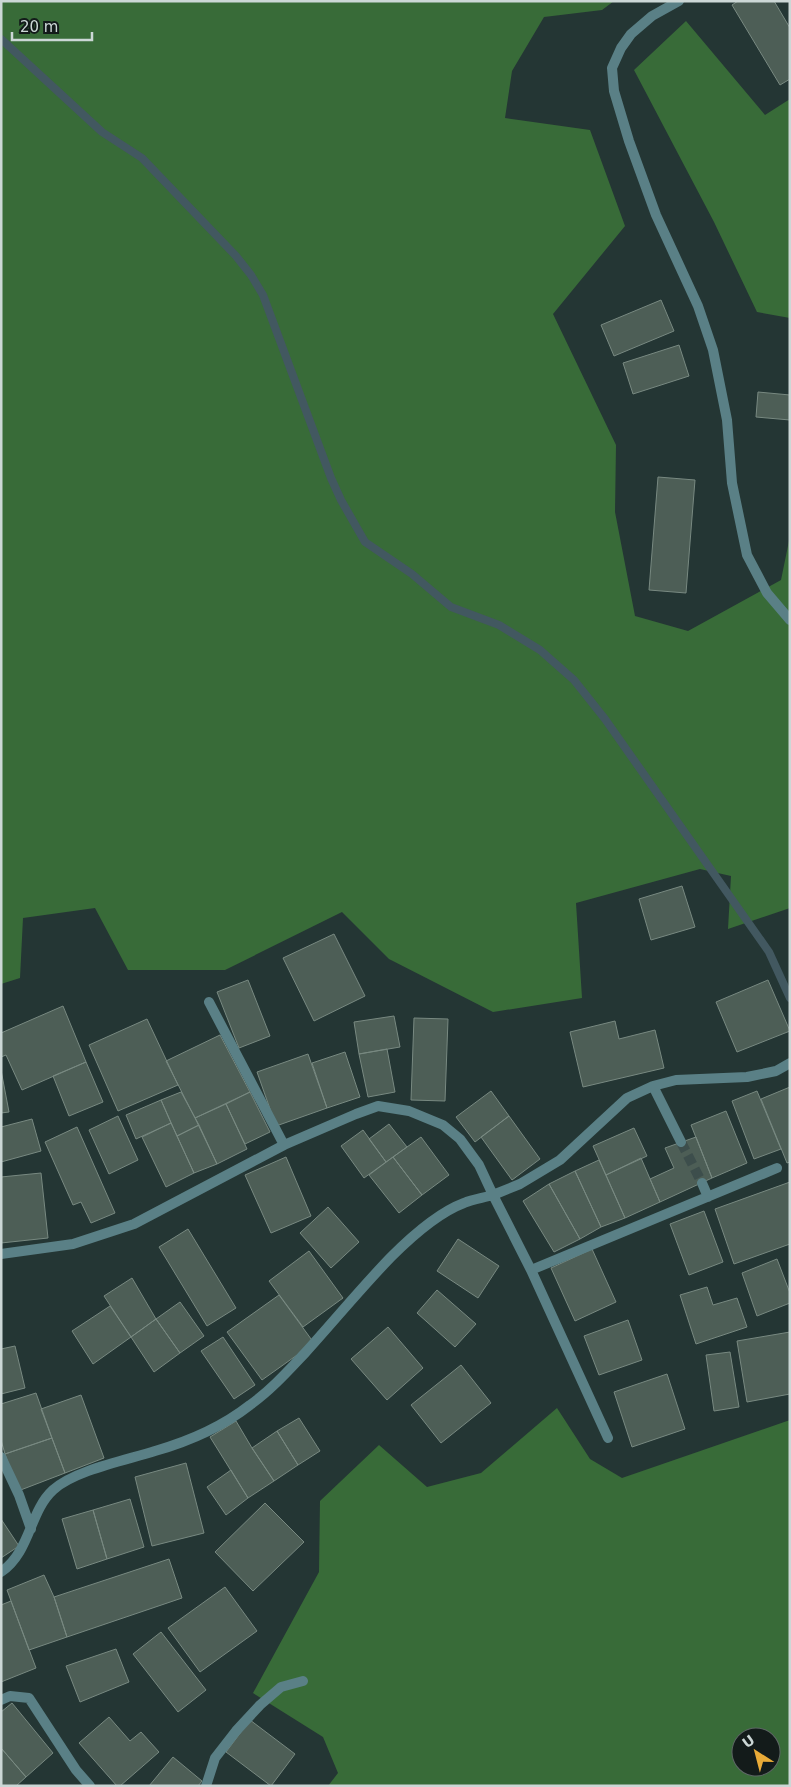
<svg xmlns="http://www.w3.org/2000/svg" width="791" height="1787" font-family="'DejaVu Sans',sans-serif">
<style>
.forest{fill:#386b38;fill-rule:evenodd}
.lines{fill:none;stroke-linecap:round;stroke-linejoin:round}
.stream{stroke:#425860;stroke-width:8}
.building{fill:#4d5e56;stroke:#788981}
.street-tunnel{stroke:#3d4e4c;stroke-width:10;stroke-dasharray:10 5;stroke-linecap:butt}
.lane{stroke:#5a8086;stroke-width:10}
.street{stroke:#5a8086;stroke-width:10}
</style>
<rect width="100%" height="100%" fill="#243634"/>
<path class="forest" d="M1,1H614L602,10L544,17L512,71L505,118L590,130L625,226L553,314L616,445L615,512L635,616L688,631L781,580L790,536V908L728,929L731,876L700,869L576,903L582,998L493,1012L389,959L342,912L225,970H128L95,908L23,918L20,978L1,984Z
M686,21L765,115L790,99V318L757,312L714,222L634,70Z
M557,1408L590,1459L622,1478L790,1420V1786H328L338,1773L323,1737L253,1693L319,1572L320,1501L379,1445L427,1487L481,1473ZM741,1737H771V1767H741Z"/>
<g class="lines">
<path class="stream" d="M1,39L102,132L142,158L236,256L251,275L263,295L331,478L341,500L365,542L412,574L451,607L499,625L540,650L574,680L605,719L769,952L790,998"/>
</g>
<path class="building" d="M738,1H774L790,28V79L780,85L732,5Z
M661,300L674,331L614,356L601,325Z
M679,345L689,376L633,394L623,363Z
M758,392L790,395V420L756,417Z
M658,477L695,480L686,593L649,590Z
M682,886L695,927L651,940L639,899Z
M334,934L365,996L314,1021L283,958Z
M248,980L270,1036L239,1048L217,992Z
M768,980L790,1031L737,1052L716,1002Z
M63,1006L86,1062L22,1090L6,1055L1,1057V1033Z
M394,1016L400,1047L359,1054L354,1022Z
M414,1018L448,1019L445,1101L411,1100Z
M147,1019L178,1085L118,1111L89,1045Z
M615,1021L619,1039L655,1030L664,1068L583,1087L570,1032Z
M220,1035L250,1092L195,1118L166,1061Z
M387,1049L395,1092L368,1097L359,1054Z
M345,1052L360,1097L327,1108L312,1063Z
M308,1054L327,1108L276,1126L257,1072Z
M86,1062L103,1102L69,1116L53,1076Z
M1,1070L9,1112L1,1113Z
M790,1087V1162L787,1163L761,1099Z
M491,1091L509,1116L475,1142L456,1117Z
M757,1091L781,1149L754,1159L732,1101Z
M181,1092L199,1125L177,1136L161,1100Z
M250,1092L270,1132L245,1144L226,1104Z
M161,1100L171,1123L136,1139L126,1115Z
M226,1104L247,1149L217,1164L195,1118Z
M726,1111L747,1163L712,1178L691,1125Z
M118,1116L138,1160L109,1174L89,1130Z
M509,1116L540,1159L512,1180L481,1137Z
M32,1119L41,1151L1,1162V1127Z
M171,1123L194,1173L166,1187L142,1137Z
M389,1124L407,1147L386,1162L369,1139Z
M199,1125L217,1164L194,1173L177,1136Z
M77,1127L115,1213L91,1223L81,1202L73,1205L45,1142Z
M634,1128L647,1156L606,1175L593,1146Z
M363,1130L386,1162L364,1178L341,1146Z
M421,1137L449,1175L422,1195L393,1157Z
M696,1137L712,1178L660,1202L650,1179L674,1168L665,1148Z
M286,1157L311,1216L271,1233L245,1175Z
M393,1157L422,1195L399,1213L369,1175Z
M641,1158L660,1202L625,1218L606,1175Z
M599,1160L625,1218L601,1227L575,1171Z
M575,1171L601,1227L580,1239L549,1184Z
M41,1173L48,1238L1,1243V1177Z
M790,1182V1244L734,1264L715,1209Z
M549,1184L580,1239L554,1252L523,1201Z
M328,1207L359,1242L331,1268L300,1233Z
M704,1211L723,1262L689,1275L670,1224Z
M188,1229L236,1308L207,1326L159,1247Z
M458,1239L499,1266L478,1298L437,1271Z
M592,1249L616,1302L575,1321L551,1268Z
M309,1251L343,1298L303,1327L269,1281Z
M777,1259L790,1293V1303L757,1316L742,1273Z
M132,1278L156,1319L131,1337L104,1296Z
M707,1287L713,1305L737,1298L747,1327L696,1344L680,1295Z
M437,1290L476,1324L455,1347L417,1313Z
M279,1295L314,1343L262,1380L227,1332Z
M180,1302L204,1336L180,1353L156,1319Z
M110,1306L131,1337L93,1364L72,1331Z
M156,1319L180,1353L154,1372L131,1337Z
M628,1320L642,1360L599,1375L584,1336Z
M388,1327L423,1368L387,1400L351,1359Z
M790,1332V1394L747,1402L737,1341Z
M223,1337L255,1385L234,1399L201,1351Z
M15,1346L25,1388L1,1394V1349Z
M730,1352L739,1407L714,1411L706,1355Z
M461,1365L491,1403L441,1443L411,1405Z
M667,1374L685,1429L632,1447L614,1392Z
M36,1393L52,1438L5,1454L1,1440V1404Z
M81,1395L104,1458L65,1473L41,1409Z
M299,1418L320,1451L298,1465L277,1431Z
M236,1421L252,1448L274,1481L248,1498L210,1437Z
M277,1431L298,1465L274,1481L252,1448Z
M52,1438L65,1473L18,1491L5,1454Z
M186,1463L204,1533L152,1546L135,1477Z
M231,1470L248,1498L226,1515L207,1487Z
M130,1499L144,1547L107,1559L93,1510Z
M265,1503L304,1542L253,1591L215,1552Z
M93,1510L107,1559L77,1569L62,1519Z
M1,1519L19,1546L1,1558Z
M169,1559L182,1598L67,1637L54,1597Z
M44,1575L54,1597L67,1637L29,1650L7,1590Z
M225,1587L257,1631L200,1672L168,1628Z
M11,1601L36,1668L1,1682V1605Z
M161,1632L206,1690L178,1712L133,1654Z
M116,1649L129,1682L80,1702L66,1666Z
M12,1703L53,1753L26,1777L1,1748V1712Z
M109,1717L130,1741L141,1732L159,1752L120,1786H117L79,1743Z
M250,1720L295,1754L271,1786L226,1752Z
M1,1748L26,1777L16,1786H1Z
M173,1757L202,1781L198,1786H149Z"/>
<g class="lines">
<path class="street-tunnel" d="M681,1142L702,1183"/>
<path class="lane" d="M1,1700L10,1696L29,1698L76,1770L90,1786"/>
<path class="street" d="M679,1L652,16L631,34L621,48L612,68L614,91L629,141L656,215L698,306L713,350L727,420L732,483L747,555L767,593L790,620
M209,1002L284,1145
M653,1086L681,1142
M702,1183L708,1197
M1,1254L73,1244L134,1224L284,1145L356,1114L378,1106L409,1111L443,1125L460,1139L479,1165L493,1195L520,1184L560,1160L627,1098L653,1086L676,1080L747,1077L776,1071L790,1063
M531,1270L777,1168
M1,1457L19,1495L31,1529
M1,1572C31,1551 29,1512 53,1490C75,1470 127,1460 155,1451C190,1441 222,1427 250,1405C271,1390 288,1371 305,1353C334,1321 361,1288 391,1257C411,1237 437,1213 464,1203C473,1199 483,1198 493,1195L531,1270L608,1438
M206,1786L215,1758L236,1731L260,1705L281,1687L303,1681"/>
</g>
<rect width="791" height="1787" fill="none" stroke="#ccd7d6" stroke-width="5"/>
<g transform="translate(756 1752) rotate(324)"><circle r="24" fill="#131b1a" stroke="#5d6665"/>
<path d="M0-4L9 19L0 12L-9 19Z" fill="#e9ab38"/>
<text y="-8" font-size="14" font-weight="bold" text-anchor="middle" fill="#ccd7d6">U</text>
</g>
<path d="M12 32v8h80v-8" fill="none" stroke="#ccd7d6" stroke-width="2.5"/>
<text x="20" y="32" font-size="15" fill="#ccd7d6" stroke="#131b1a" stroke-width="4" paint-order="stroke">20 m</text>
</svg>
